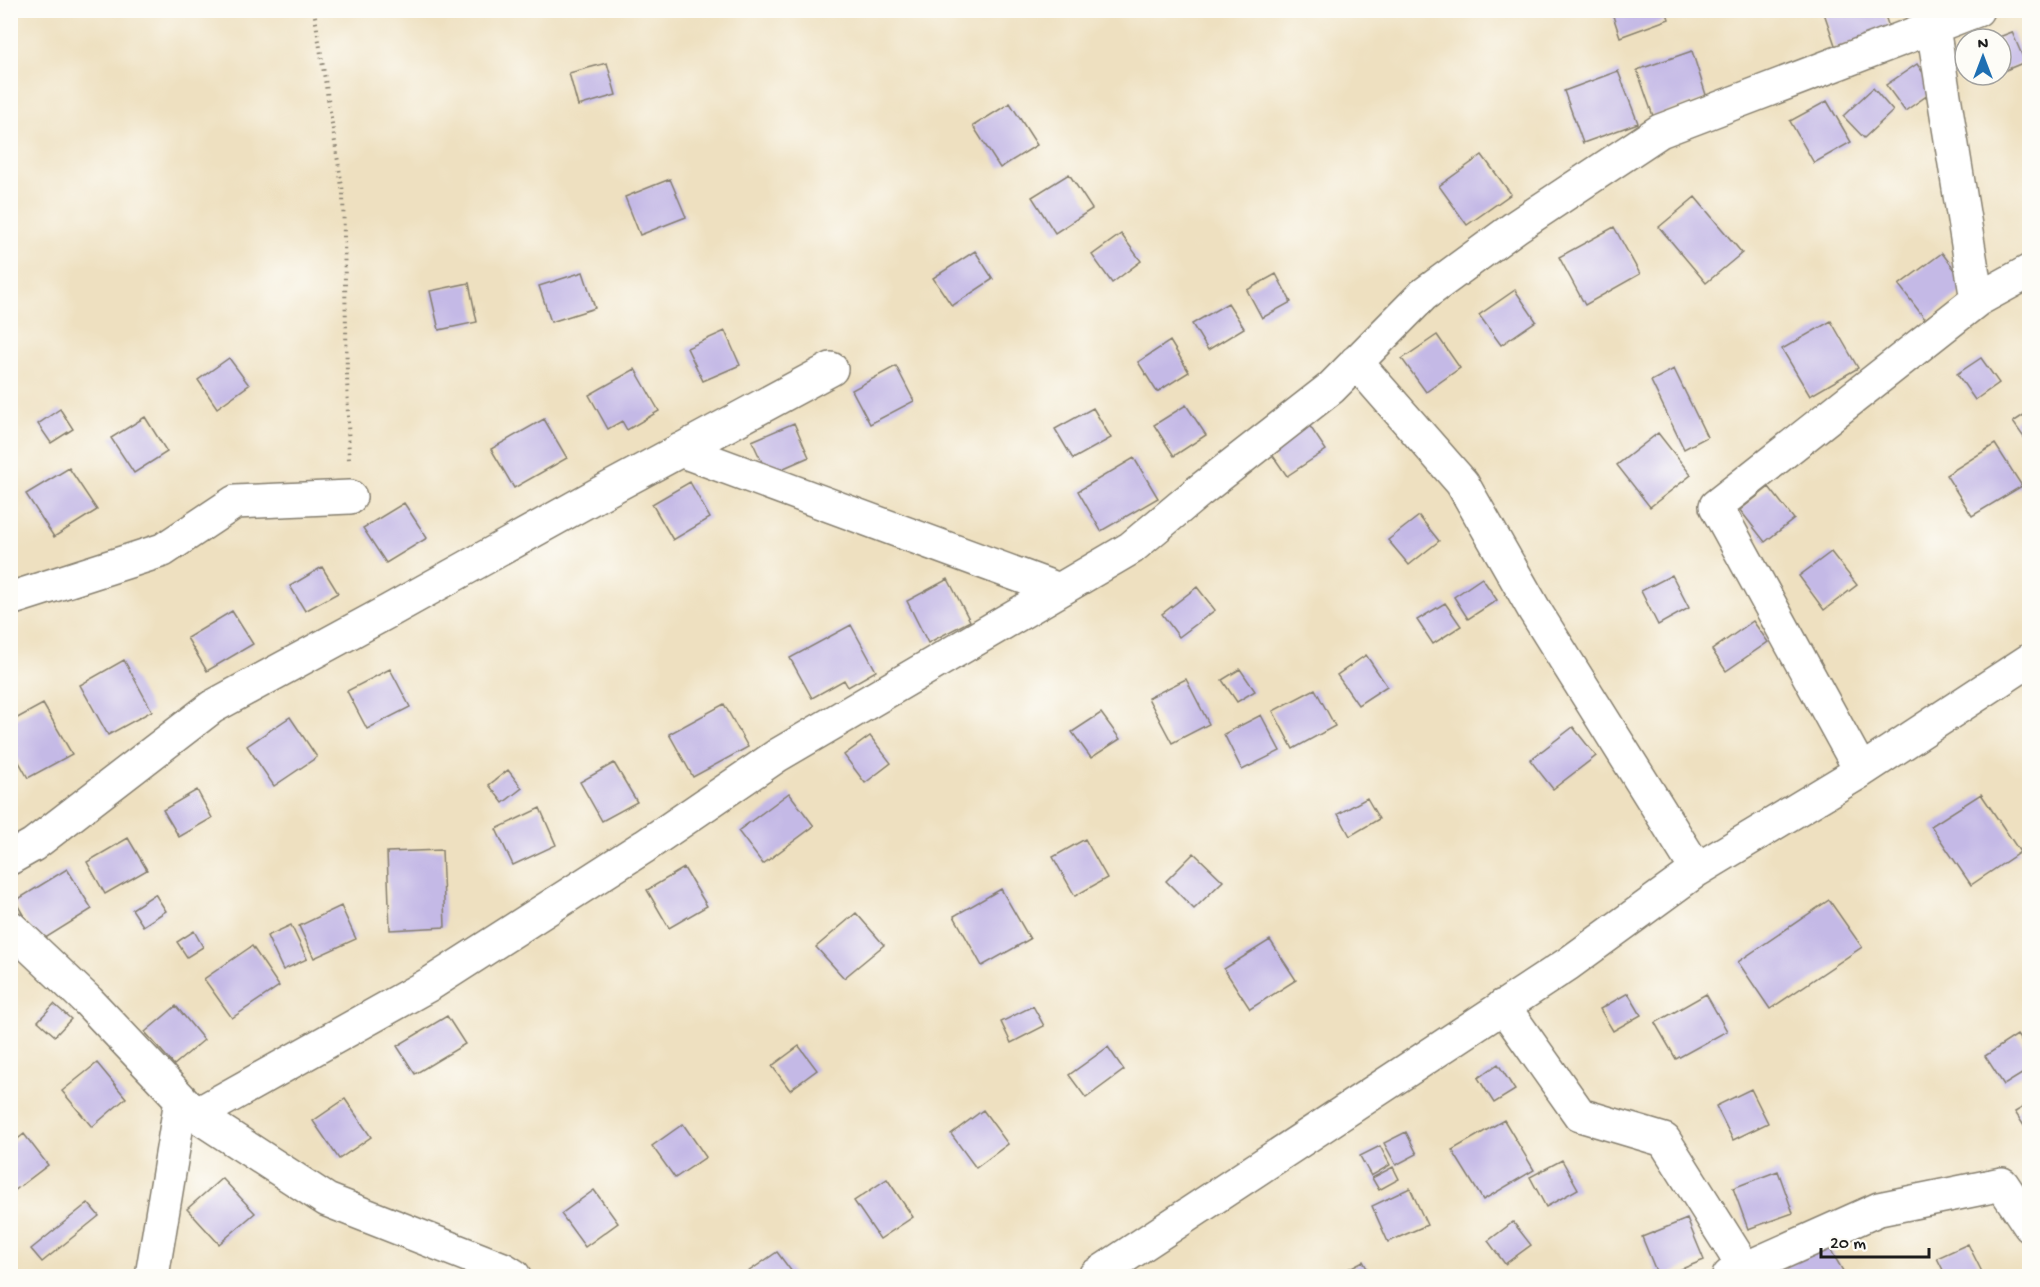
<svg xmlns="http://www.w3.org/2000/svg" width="2040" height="1287" font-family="'Gochi Hand',sans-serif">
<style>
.building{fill:#c4b9e6}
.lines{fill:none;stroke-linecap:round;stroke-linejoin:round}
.minor-casing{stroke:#857e6e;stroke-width:36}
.path{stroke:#857e6e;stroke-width:4;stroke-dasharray:1.5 4.5;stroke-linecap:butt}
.minor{stroke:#fff;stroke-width:33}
</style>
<rect width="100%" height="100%" fill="#fdfcf7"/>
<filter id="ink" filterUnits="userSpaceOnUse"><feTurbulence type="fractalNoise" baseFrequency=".0167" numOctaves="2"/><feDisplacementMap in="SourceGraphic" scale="12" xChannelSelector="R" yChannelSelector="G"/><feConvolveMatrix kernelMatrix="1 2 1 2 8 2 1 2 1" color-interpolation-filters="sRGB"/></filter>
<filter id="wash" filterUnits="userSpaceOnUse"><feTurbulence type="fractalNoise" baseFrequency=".008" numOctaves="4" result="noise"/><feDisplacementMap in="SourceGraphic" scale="24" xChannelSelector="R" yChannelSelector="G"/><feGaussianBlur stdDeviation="1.35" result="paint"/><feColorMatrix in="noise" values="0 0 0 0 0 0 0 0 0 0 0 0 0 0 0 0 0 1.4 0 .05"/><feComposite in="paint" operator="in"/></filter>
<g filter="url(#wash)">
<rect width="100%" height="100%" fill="#eee0c0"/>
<g id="blocks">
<path class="building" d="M1611,10H1666L1669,19L1620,37Z
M1823,10H1883L1890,30L1836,48Z
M2012,32L2025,62L2001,72V39H1994Z
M1692,51L1707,98L1653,116L1637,70Z
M607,63L616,95L578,106L569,73Z
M1917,64L1935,90L1905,111L1886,85Z
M1618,71L1638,123L1583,143L1564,91Z
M1873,88L1893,111L1864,138L1843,116Z
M1827,101L1851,142L1814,163L1790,121Z
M1010,103L1037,145L1000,168L973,126Z
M1482,155L1511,194L1467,225L1439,186Z
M1069,174L1092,209L1055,233L1032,197Z
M670,179L686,217L640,235L625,197Z
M1695,197L1742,253L1706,283L1659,227Z
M1614,227L1640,274L1585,305L1559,257Z
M1121,234L1141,261L1112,283L1092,255Z
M975,251L993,279L952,306L933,278Z
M1942,253L1968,287L1925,319L1899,285Z
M583,272L595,308L551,322L539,286Z
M1276,274L1291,302L1262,318L1247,290Z
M469,283L477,322L439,330L430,291Z
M1515,290L1536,321L1501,345L1479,315Z
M1228,303L1244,328L1208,350L1192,324Z
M1831,321L1858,368L1810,396L1782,349Z
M725,331L740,365L703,381L687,348Z
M1437,335L1460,368L1426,392L1402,359Z
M1170,341L1189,372L1157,392L1138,362Z
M229,358L249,385L217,408L198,380Z
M1981,358L1999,383L1975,400L1957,374Z
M896,366L914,401L870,424L852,390Z
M635,369L659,411L627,430L622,421L608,429L589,395Z
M1674,369L1707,437L1684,449L1651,381Z
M1186,405L1206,435L1174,456L1154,425Z
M1093,408L1111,438L1073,459L1055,429Z
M60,409L73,429L51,443L38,424Z
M2030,411V446L2013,422Z
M1303,416L1326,450L1287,476L1264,443Z
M145,417L167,452L134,473L111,438Z
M544,419L567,458L514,488L491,449Z
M794,423L809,457L768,475L752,441Z
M1658,433L1691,475L1650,507L1617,465Z
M1995,444L2022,486L1972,516L1946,475Z
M1134,458L1158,498L1101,531L1078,491Z
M69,468L97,510L54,537L26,494Z
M690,482L710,518L673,540L652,504Z
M1769,487L1794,519L1765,542L1740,510Z
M404,503L427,538L386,563L363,528Z
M1419,516L1439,541L1409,565L1388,540Z
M1831,552L1857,585L1824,610L1799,576Z
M322,567L338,593L305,611L290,586Z
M1672,575L1689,608L1658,625L1641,591Z
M1482,578L1497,600L1468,619L1454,597Z
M948,579L970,621L928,643L907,601Z
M1197,587L1215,610L1179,637L1162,614Z
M1445,603L1461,626L1433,644L1417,620Z
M232,611L253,644L207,671L187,638Z
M1753,621L1768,642L1726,671L1712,650Z
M851,625L876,671L848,687L844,680L812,698L790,658Z
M1366,655L1387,686L1358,705L1337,675Z
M124,660L152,711L108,735L80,685Z
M390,669L410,707L367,729L347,691Z
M1240,669L1255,691L1237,702L1222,680Z
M1186,679L1209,724L1172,743L1148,698Z
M1315,689L1335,726L1293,749L1273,711Z
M43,704L72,754L28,778L10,746V722Z
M724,704L748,747L693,777L669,734Z
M1101,713L1120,739L1091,758L1072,732Z
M1261,715L1280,751L1242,770L1224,734Z
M290,717L317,757L274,786L247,746Z
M1573,727L1596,756L1553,789L1530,760Z
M870,736L891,763L865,783L844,755Z
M614,763L637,802L602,821L580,782Z
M508,770L522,788L503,803L489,785Z
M197,790L212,818L179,837L163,810Z
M789,793L814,826L763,864L738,831Z
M1981,794L2020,852L1971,885L1931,826Z
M1367,798L1379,819L1350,836L1338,814Z
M540,808L556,845L513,865L496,829Z
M128,838L147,870L105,894L87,862Z
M1085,839L1107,878L1075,896L1053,857Z
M442,850L445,927L390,930L387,852Z
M1194,853L1223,881L1194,909L1166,881Z
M684,868L707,906L669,928L647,890Z
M67,869L92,909L39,942L15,901Z
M1001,889L1030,939L982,966L954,916Z
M155,894L166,911L143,926L132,909Z
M1829,900L1862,947L1770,1009L1738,962Z
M341,906L356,939L314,958L299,926Z
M856,913L884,945L844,978L816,947Z
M291,925L307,959L283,970L267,936Z
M194,931L203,947L187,957L177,942Z
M1270,940L1296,980L1250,1009L1224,969Z
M252,946L279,986L232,1018L204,979Z
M1628,993L1641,1015L1613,1031L1600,1009Z
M1706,994L1727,1031L1676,1059L1655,1023Z
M54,1004L71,1019L55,1036L38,1021Z
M176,1006L204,1040L174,1065L145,1032Z
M1033,1006L1044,1026L1011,1043L1001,1022Z
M447,1016L465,1044L415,1074L397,1046Z
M2017,1035L2030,1053V1069L2004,1085L1985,1056Z
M799,1046L817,1070L790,1090L772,1066Z
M1108,1047L1124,1070L1086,1098L1069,1075Z
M97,1063L126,1098L92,1127L62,1091Z
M1498,1064L1515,1090L1494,1103L1478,1078Z
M1751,1089L1768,1123L1733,1140L1716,1106Z
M345,1099L371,1137L339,1159L313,1121Z
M2030,1103V1135L2015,1112Z
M983,1110L1008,1144L976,1168L951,1134Z
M1504,1120L1534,1170L1483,1200L1452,1150Z
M683,1124L706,1157L675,1178L652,1146Z
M1406,1132L1417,1154L1396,1165L1384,1143Z
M24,1134L48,1165L14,1191L10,1187V1145Z
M1380,1146L1390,1165L1371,1176L1360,1156Z
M1562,1160L1578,1189L1546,1207L1530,1177Z
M1393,1167L1399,1179L1379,1190L1372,1178Z
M1778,1171L1793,1213L1748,1229L1733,1188Z
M222,1178L255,1213L219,1244L187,1209Z
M887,1179L913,1217L880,1239L854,1201Z
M1410,1188L1427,1225L1388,1242L1372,1206Z
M594,1190L618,1223L585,1247L561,1214Z
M88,1203L99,1216L42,1262L31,1249Z
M1687,1219L1704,1260L1664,1276H1658L1642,1237Z
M1513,1222L1531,1245L1505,1264L1488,1241Z
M1826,1242L1846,1276H1784L1780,1270Z
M1968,1244L1984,1276H1946L1937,1258Z
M777,1252L795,1276H742Z
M1363,1261L1371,1276H1344L1342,1272Z"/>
</g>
</g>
<g filter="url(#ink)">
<use href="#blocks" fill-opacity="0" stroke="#857e6e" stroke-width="1.5"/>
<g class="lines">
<g class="minor-casing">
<path id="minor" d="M1977,300L2030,271
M1356,362L1462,483L1535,611L1697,870
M680,450L1059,590
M10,599L163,550L235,502L350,497
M1861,771L1716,506L1977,300L1933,28
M10,858L33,845L212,707L389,611L601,493L831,369
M10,927L88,1001L196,1115L327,1200L503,1269L514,1276
M1503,1006L1580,1115L1664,1140L1745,1269
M196,1115L430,984L645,846L778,755L1131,548L1198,492L1331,388L1423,295L1517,226L1660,131L1977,10
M152,1276L181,1100
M1095,1276L1568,964L1697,870L1861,771L2030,660
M1729,1276L1879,1209L2002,1184L2030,1226"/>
</g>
<path class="path" d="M314,10L343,193L349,463"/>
<use href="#minor" class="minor"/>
</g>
</g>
<rect width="2040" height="1287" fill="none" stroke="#fdfcf7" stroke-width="36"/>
<g transform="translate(1983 57)"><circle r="28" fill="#fdfcf7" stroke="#a3a29f" stroke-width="1.5"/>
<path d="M0-4.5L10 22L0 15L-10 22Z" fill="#1f6fb2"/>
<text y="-9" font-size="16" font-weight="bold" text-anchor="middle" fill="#1c1c1c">N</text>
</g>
<path d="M1821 1248v9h108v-9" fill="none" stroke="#1c1c1c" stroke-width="3"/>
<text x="1830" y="1248" font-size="18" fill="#1c1c1c" stroke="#fdfcf7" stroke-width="4.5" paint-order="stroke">20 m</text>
</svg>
